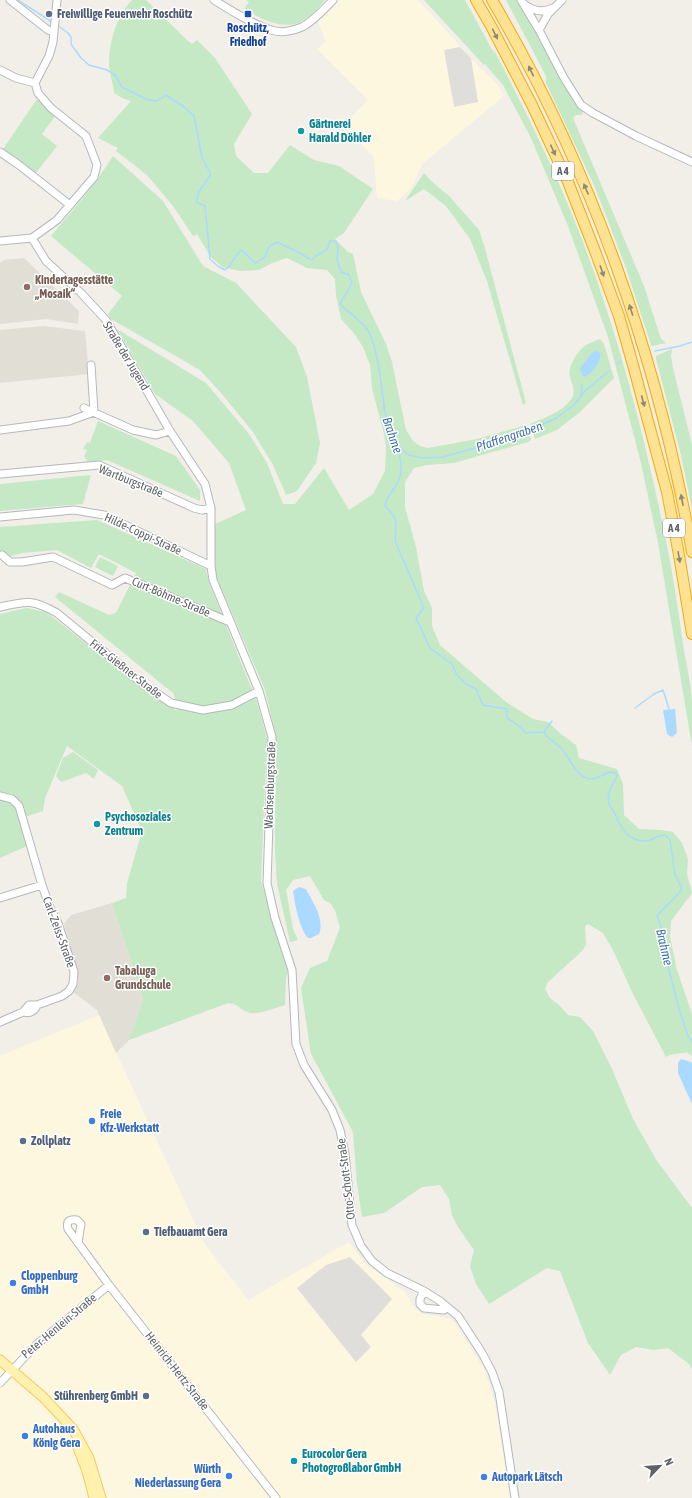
<svg xmlns="http://www.w3.org/2000/svg" width="692" height="1498" font-family="'Asap Condensed',sans-serif">
<style>
.commercial{fill:#fef7e0}
.industrial{fill:#e0deda}
.education{fill:#e1ded6}
.green{fill:#c5e8c5}
.water{fill:#aadaff}
.lines{fill:none;stroke-linecap:round;stroke-linejoin:round}
.stream{stroke:#aadaff;stroke-width:1.5}
.minor-casing{stroke:#b5b8bc;stroke-width:9}
.major-casing{stroke:#f2c960;stroke-width:11}
.highway-casing{stroke:#f9ab00;stroke-width:12}
.minor{stroke:#fff;stroke-width:7}
.major{stroke:#fff2af;stroke-width:9}
.highway{stroke:#fde293;stroke-width:10}
.oneway{fill:#8e8975}
.service-dot{fill:#5c6f8a;stroke:#fff;stroke-width:1.5}
.transit-dot{fill:#1a4fb4;stroke:#fff;stroke-width:1.5}
.culture-dot{fill:#0f9aa8;stroke:#fff;stroke-width:1.5}
.education-dot{fill:#8d6e63;stroke:#fff;stroke-width:1.5}
.shop-dot{fill:#3f7fe0;stroke:#fff;stroke-width:1.5}
.labels{text-anchor:middle;stroke-width:3;stroke-linejoin:round;paint-order:stroke}
.shield{fill:#fff;stroke:#8f9295;stroke-width:1}
.shield-label{font-size:11px;font-weight:bold;fill:#5f6368}
.service-label{font-size:12px;font-weight:bold;fill:#4e5e75;stroke:#fff;text-anchor:start}
.transit-label{font-size:12px;font-weight:bold;fill:#164399;stroke:#fff}
.culture-label{font-size:12px;font-weight:bold;fill:#0d838f;stroke:#fff;text-anchor:start}
.education-label{font-size:12px;font-weight:bold;fill:#785e54;stroke:#fff;text-anchor:start}
.street-label{font-size:12px;fill:#5f6368;stroke:#fff}
.shop-label{font-size:12px;font-weight:bold;fill:#366cbe;stroke:#fff;text-anchor:start}
.water-label{font-size:13px;font-style:italic;fill:#4174aa;stroke:#fff}
</style>
<rect width="100%" height="100%" fill="#f1efe8"/>
<path class="commercial" d="M340,0H418L480,68L497,84L504,96L422,164L412,187L397,201L377,198L374,157L342,126L368,100L317,49L326,42L318,22Z
M99,1015L204,1243L248,1300L349,1242L365,1264L404,1291L416,1310L422,1314L448,1318L455,1323L485,1371L495,1403L510,1498H0V1056Z"/>
<path class="industrial" d="M460,47L471,58L478,102L454,107L444,50Z
M350,1257L392,1299L361,1335L371,1347L356,1362L297,1288L326,1265Z"/>
<path class="education" d="M24,258L79,311L78,324L46,319L0,324V263L5,260Z
M43,326L85,331L89,374L0,383V330Z
M112,903L143,999L129,1040L116,1053L97,1010L73,992L78,983V972L64,924L71,915Z"/>
<path class="green" d="M132,0H146L188,41L192,44L197,40L215,58L252,114L234,144L236,156L254,173H268L290,145L314,160L339,166L373,189L344,233L335,239L348,252L353,254L361,292L386,344L392,362L406,430L413,441L420,446L428,448L477,439L526,425L531,440L528,442L454,463L427,465L414,468L405,482V507L416,547L424,591L432,608V626L440,645L506,702L533,719L548,722L561,734L576,745L579,758L617,769L623,784L624,815L639,829L662,830L673,832L682,843L688,859L687,874L692,893L671,921L670,937L677,970L692,1014V1056L687,1052C680,1054 672,1053 666,1057L633,994L613,950L603,933L588,924L585,926L586,945L581,952L547,983L545,989L550,998L559,1005L568,1015L580,1017L593,1031L612,1069L633,1119L657,1161L692,1208V1369L689,1364L668,1348L653,1350L636,1347L621,1355L610,1375L588,1343L560,1271L547,1268L489,1304L476,1284L470,1266L474,1250L458,1227L452,1215L449,1199L440,1185L422,1187L384,1213L362,1217L357,1184L353,1132L311,1054L301,988L310,968L327,961L340,928L335,910L330,903L324,900L310,876L293,880L286,890L293,929L298,940L290,942L277,884L275,851L276,736L265,690L215,573L213,525L246,510L229,463L193,421L155,394L117,329L206,383L249,434L267,463L283,504H295L324,468L349,510L373,494L385,471L386,448L384,434L372,388L370,365L363,347L353,332L341,319L336,295L335,279L327,270L307,268L287,258L272,263L259,270L240,271L222,267L210,256L197,234L193,236L173,206L147,175L116,151L118,148L98,138L131,101L122,98L114,93C113,84 110,74 109,65C109,43 116,16 132,0Z
M246,0H325C320,6 314,13 308,18C286,33 264,20 244,9L249,2Z
M424,0H465L495,55L493,48C523,106 552,164 576,224C617,328 645,436 667,546C674,580 679,616 684,651C687,667 691,685 692,702C692,716 692,731 692,746L658,543L641,463L608,337L568,226L531,138L503,85L484,63V65Z
M506,0H518L566,86L583,111L582,115H576L573,118L644,286L661,339L666,343L652,346L651,345L626,268L607,218L593,183L546,83V76Z
M37,99L55,116L42,134L57,146L35,174L1,152Z
M113,156L163,201L203,266L236,283L296,347L307,377L320,443L316,463L297,491L286,495L273,465L253,432L222,394L200,370L111,319L108,314L122,296L51,236C73,210 95,185 113,156Z
M424,173L431,181L449,196L479,230L484,245L526,403L523,405L487,281L470,239L446,206L424,189L405,201Z
M600,339L604,344L614,378L580,412L557,430L535,439L530,424C544,418 563,412 572,398C576,391 572,384 570,377C567,368 577,351 586,345C590,343 595,341 600,339Z
M672,349L671,356L673,368L692,445V509L681,455L656,359V356Z
M98,421L176,456L200,490V501L107,460L88,462L84,456L87,450L83,449L87,442L90,443Z
M91,475L83,504L0,511V484Z
M97,520L206,569L209,583L257,702L267,738L261,881L288,972L286,977L285,1005C273,1008 257,1017 245,1011C237,1007 238,1004 228,1003L129,1040L143,999L112,903L126,898L127,883L142,831L122,786L67,746L45,798L43,811L19,819L27,846L0,858V614L27,608L46,612L152,695L177,711L174,694L55,597L59,592L109,615L116,613L136,573L99,554L91,568L57,550L22,553L0,559V527Z
M100,557L118,566L113,576L95,567Z
M73,752L98,770L94,779L86,773L61,782L56,776L63,758Z"/>
<path class="water" d="M596,351L600,353C602,361 592,373 585,377C581,375 581,372 580,368L593,352Z
M675,709L677,733L672,737L667,734L663,710Z
M299,887L306,889C313,903 325,919 319,934L311,938H308C299,928 295,904 293,891Z
M681,1059L691,1062L692,1064V1104L678,1073V1063Z"/>
<g class="lines">
<path class="stream" d="M18,0L52,22
M57,25L68,33L71,37V44L81,58L89,65L107,70L115,75L122,87L148,100L157,101L166,95L183,106L194,116L202,158L211,174L199,192L196,202L205,206L210,259L219,267L225,270C235,263 233,256 242,250L255,263L264,258L269,247L277,242C288,248 300,252 311,260L319,254L327,250L330,241H336L338,249L337,260L341,272L349,275L352,283L340,304C349,314 364,321 370,334C380,359 381,387 385,412C388,432 403,451 401,471C400,487 386,494 385,506L394,516L396,523L395,541L424,608L416,618L430,648L452,664L457,675L466,684L476,689L483,705L507,709V718L519,726L526,733L544,732C548,740 556,742 562,749C569,757 578,780 592,779C601,778 606,770 616,773L617,776C613,784 606,794 609,803C610,807 613,810 615,814C621,828 627,841 645,841C652,841 658,835 665,835L670,840L675,875L682,888C676,900 666,904 657,916L662,930L661,939L664,950L679,1009L688,1036L692,1041
M655,351L680,346L692,342
M617,364L621,361
M581,397L582,385
M396,445L409,455L422,458L443,457L504,440L555,419L574,405L586,390L609,371
M635,708L654,694L663,690L669,709
M544,732L552,721"/>
<g class="minor-casing">
<path id="minor" d="M10,0L48,30L54,32
M214,0C232,11 255,26 275,31C283,33 295,30 302,27C314,21 324,9 333,0
M521,0L539,30L564,78L581,105L593,113L636,136L692,162
M524,4C533,11 543,13 553,8
M539,30L548,14L562,0
M0,70L16,78L35,83
M0,152L19,165L70,205
M32,238L46,261L81,293L106,320L170,431L205,484L211,508V566L213,580L259,691L272,737L267,883L275,918L292,970L296,1044L304,1065L332,1110L340,1130L345,1154L352,1225L361,1246L372,1261L387,1273L424,1291L440,1301L458,1316L482,1353L492,1372L499,1392L515,1498
M32,238L57,220L94,177L97,165L86,136L51,108L38,93L35,83L49,56L53,42L57,0
M0,241L32,238
M84,408L133,430L156,435L170,431
M0,430L69,421L94,412L91,365
M0,474L99,465L194,508L202,510L211,508
M0,517L74,510L104,515L211,566
M2,555L10,562H22L53,557L112,585L125,578L230,622
M0,607C27,601 32,599 57,613L143,684L171,703L203,710L232,705L259,691
M0,796L12,799L19,806L42,885L50,908L58,923L74,972L73,984L69,991L62,996L37,1005H29L23,1012
M0,898L42,885
M0,1022L23,1012C30,1014 35,1011 37,1005
M78,1243L81,1224L77,1220C69,1219 66,1221 68,1229L109,1285L276,1498
M424,1291L420,1299V1304L424,1308L444,1310L447,1307
M0,1383L36,1345L109,1285"/>
</g>
<g class="major-casing">
<path id="major" d="M0,1360L43,1397L73,1429L89,1458L101,1498
M78,1448L87,1471L94,1498"/>
</g>
<g class="highway-casing">
<path id="highway" d="M476,0L491,26L532,105L568,182L595,251L619,316L633,365L667,492L679,555L692,634
M492,0C592,170 658,359 692,552"/>
</g>
<use href="#minor" class="minor"/>
<use href="#major" class="major"/>
<use href="#highway" class="highway"/>
</g>
<defs><path id="oneway-solid" d="M-6-.8H1V-3.2L6.5 0L1 3.2V.8H-6Z"/></defs>
<g class="oneway">
<use href="#oneway-solid" transform="translate(495 34) rotate(63)"/>
<use href="#oneway-solid" transform="translate(531 71) rotate(-116)"/>
<use href="#oneway-solid" transform="translate(553 150) rotate(65)"/>
<use href="#oneway-solid" transform="translate(586 189) rotate(-113)"/>
<use href="#oneway-solid" transform="translate(602 271) rotate(71)"/>
<use href="#oneway-solid" transform="translate(631 310) rotate(-108)"/>
<use href="#oneway-solid" transform="translate(643 401) rotate(75)"/>
<use href="#oneway-solid" transform="translate(682 500) rotate(-101)"/>
<use href="#oneway-solid" transform="translate(679 557) rotate(80)"/>
</g>
<g class="service-dot">
<circle cx="49" cy="14" r="4"/>
<circle cx="23" cy="1141" r="4"/>
<circle cx="146" cy="1232" r="4"/>
<circle cx="146" cy="1396" r="4"/>
</g>
<rect class="transit-dot" x="244" y="10" width="8" height="8" rx="2"/>
<g class="culture-dot">
<circle cx="301" cy="131" r="4"/>
<circle cx="97" cy="824" r="4"/>
<circle cx="294" cy="1461" r="4"/>
</g>
<g class="education-dot">
<circle cx="27" cy="287" r="4"/>
<circle cx="107" cy="978" r="4"/>
</g>
<g class="shop-dot">
<circle cx="92" cy="1121" r="4"/>
<circle cx="13" cy="1283" r="4"/>
<circle cx="25" cy="1436" r="4"/>
<circle cx="229" cy="1476" r="4"/>
<circle cx="484" cy="1477" r="4"/>
</g>
<g class="labels">
<g class="shield">
<rect x="552" y="162" width="22" height="18" rx="3"/>
<rect x="663" y="519" width="22" height="18" rx="3"/>
</g>
<g class="shield-label">
<text x="563" y="175">A 4</text>
<text x="674" y="532">A 4</text>
</g>
<g class="service-label">
<text x="57" y="18">Freiwillige Feuerwehr Roschütz</text>
<text x="31" y="1145">Zollplatz</text>
<text x="154" y="1236">Tiefbauamt Gera</text>
<text x="138" y="1400" text-anchor="end">Stührenberg GmbH</text>
</g>
<g class="transit-label">
<text x="248" y="32">Roschütz,<tspan x="248" dy="14">Friedhof</tspan></text>
</g>
<g class="culture-label">
<text x="309" y="128">Gärtnerei<tspan x="309" dy="14">Harald Döhler</tspan></text>
<text x="105" y="821">Psychosoziales<tspan x="105" dy="14">Zentrum</tspan></text>
<text x="302" y="1458">Eurocolor Gera<tspan x="302" dy="14">Photogroßlabor GmbH</tspan></text>
</g>
<g class="education-label">
<text x="35" y="284">Kindertagesstätte<tspan x="35" dy="14">„Mosaik“</tspan></text>
<text x="115" y="975">Tabaluga<tspan x="115" dy="14">Grundschule</tspan></text>
</g>
<g class="street-label">
<text transform="translate(126 356) rotate(59)" y="4">Straße der Jugend</text>
<text transform="translate(131 481) rotate(22)" y="4">Wartburgstraße</text>
<text transform="translate(143 534) rotate(25)" y="4">Hilde-Coppi-Straße</text>
<text transform="translate(171 597) rotate(23)" y="4">Curt-Böhme-Straße</text>
<text transform="translate(126 669) rotate(38)" y="4">Fritz-Gießner-Straße</text>
<text transform="translate(270 785) rotate(-88)" y="4">Wachsenburgstraße</text>
<text transform="translate(59 932) rotate(70)" y="4">Carl-Zeiss-Straße</text>
<text transform="translate(346 1179) rotate(-97)" y="4">Otto-Schott-Straße</text>
<text transform="translate(59 1326) rotate(-40)" y="4">Peter-Henlein-Straße</text>
<text transform="translate(177 1371) rotate(52)" y="4">Heinrich-Hertz-Straße</text>
</g>
<g class="shop-label">
<text x="100" y="1118">Freie<tspan x="100" dy="14">Kfz-Werkstatt</tspan></text>
<text x="21" y="1280">Cloppenburg<tspan x="21" dy="14">GmbH</tspan></text>
<text x="33" y="1433">Autohaus<tspan x="33" dy="14">König Gera</tspan></text>
<text x="221" y="1473" text-anchor="end">Würth<tspan x="221" dy="14">Niederlassung Gera</tspan></text>
<text x="492" y="1481">Autopark Lätsch</text>
</g>
<g class="water-label">
<text transform="translate(393 435) rotate(71)" y="5">Brahme</text>
<text transform="translate(509 436) rotate(-19)" y="5">Pfaffengraben</text>
<text transform="translate(665 947) rotate(77)" y="5">Brahme</text>
</g>
</g>
<g transform="translate(660 1466) rotate(65)" stroke="#ffffff" stroke-width="3" paint-order="stroke">
<path d="M0-3L7 15L0 10L-7 15Z" fill="#5f6368"/>
<text y="-6" font-size="11" font-weight="bold" text-anchor="middle" fill="#5f6368">N</text>
</g>
</svg>
